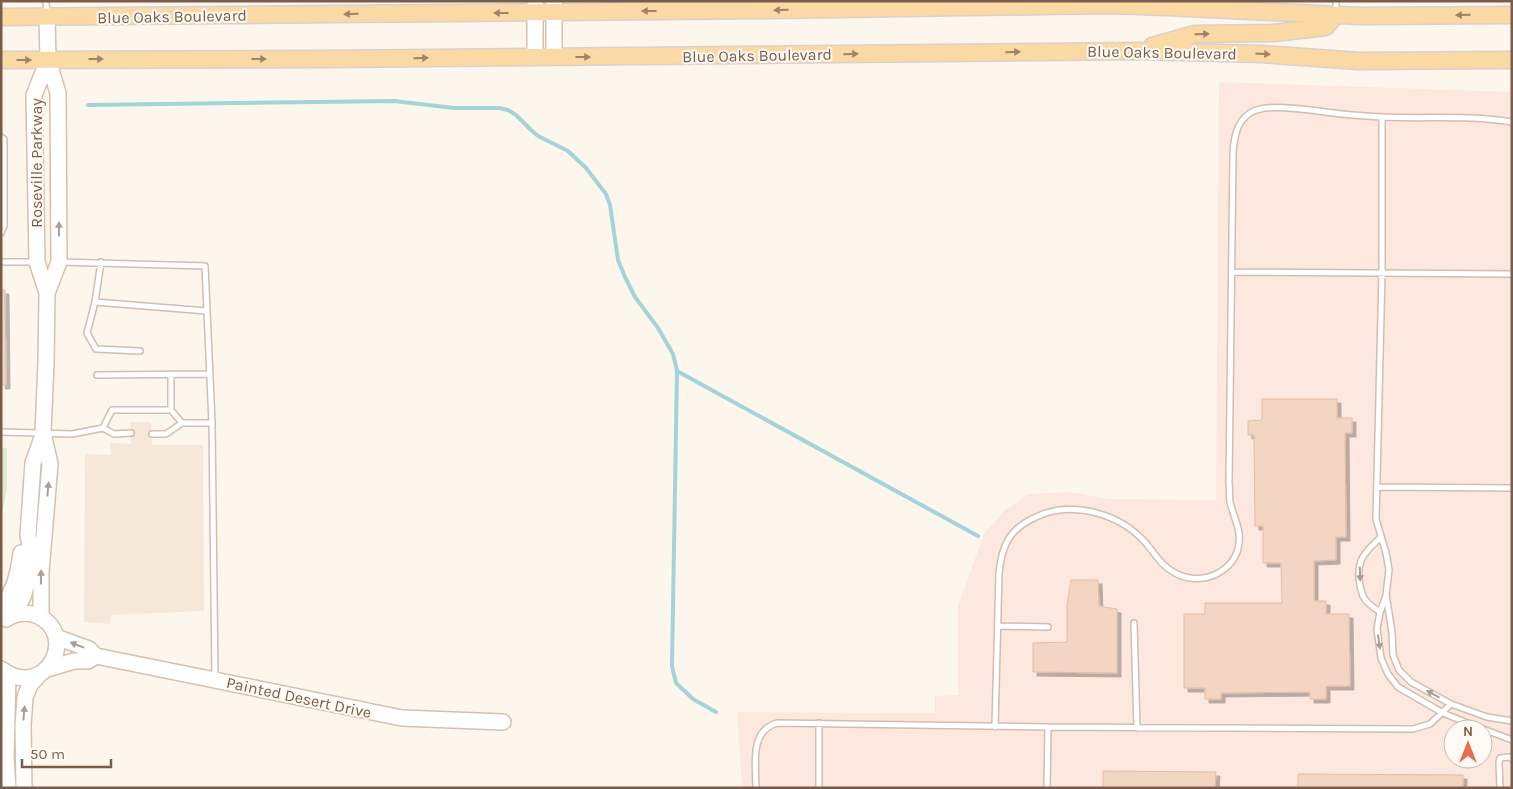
<svg xmlns="http://www.w3.org/2000/svg" width="1513" height="789" font-family="Karla,sans-serif">
<style>
.residential{fill:#f5e8da}
.commercial{fill:#fde8e0;fill-rule:evenodd}
.green{fill:#d8ecc9}
.lines{fill:none;stroke-linecap:round;stroke-linejoin:round}
.stream{stroke:#a5d3da;stroke-width:4}
.building{fill:#f3d5c3;stroke:#e6bba3;filter:url(#shadow)}
.lane-casing{stroke:#d1beb0;stroke-width:8}
.secondary-casing{stroke:#d6c0b0;stroke-width:18}
.primary-casing{stroke:#dad1cd;stroke-width:19}
.lane{stroke:#fff;stroke-width:5}
.secondary{stroke:#fff;stroke-width:15}
.primary{stroke:#fbd9a5;stroke-width:16}
.oneway{fill:#a18267}
.oneway2{fill:#af9d94}
.labels{text-anchor:middle;stroke-width:4;stroke-linejoin:round;paint-order:stroke}
.street-label{font-size:16px;fill:#7a5c4d;stroke:#fffaf3}
</style>
<defs>
<filter id="shadow"><feDropShadow dx="4" dy="4" stdDeviation="0" flood-color="#0004"/></filter>
</defs>
<rect width="100%" height="100%" fill="#fdf6ec"/>
<path class="residential" d="M130,422H151L152,445H203L204,611L111,615L110,624L84,622L85,454L111,455L110,443L131,444Z"/>
<path class="commercial" d="M1219,82L1512,92V788H742L737,712L935,713V696L958,695V606L984,534L1005,510L1029,494L1070,492L1109,499L1216,500ZM1453,729H1483V759H1453Z"/>
<path class="green" d="M1,448H7V489L1,517Z"/>
<g class="lines">
<path class="stream" d="M88,105L394,101L454,108H499L508,110L516,115L531,130L538,136L568,151L586,168L606,194L610,205L618,260L625,277L635,297L658,328L673,354L677,371L672,666L676,683L693,699L716,712
M677,371L978,536"/>
</g>
<path class="building" d="M1,290H5L6,385H1Z
M1262,399H1337V418H1352V433H1345L1346,537H1336V560L1314,561V601H1326V614H1349L1350,686H1326V699H1310V692L1221,693V699H1205V688H1184V614H1205V603H1282L1281,563H1263V526H1255L1254,435H1248V421L1262,420Z
M1071,580H1098L1099,606L1117,609V673L1033,672V643L1067,642V605Z
M1103,771L1216,772L1215,788H1103Z
M1298,774L1463,775V788H1298Z"/>
<g class="lines">
<g class="lane-casing">
<path id="lane" d="M46,1L47,14
M1336,12V1
M1382,117V273L1376,519L1386,553L1389,570L1386,595L1392,632L1393,655L1399,670L1411,682L1451,704L1487,717L1512,721
M1,137L4,139V226L1,233
M1,262H34
M60,262L205,266L212,423
M101,262L95,302L87,333L96,349L140,351
M1232,272L1512,274
M95,302L207,311
M97,375L210,374
M171,375V410
M103,428L112,410H171L182,423H212L215,678
M1,432L72,434L103,428L114,434L131,433
M152,434H166L182,423
M1378,487L1512,488
M1386,596L1380,612L1377,629L1381,658L1388,674L1398,687L1443,713L1482,729
M1380,612C1374,608 1366,603 1363,596C1359,586 1357,571 1361,561C1364,552 1374,544 1381,537
M1134,623L1137,728
M998,626L1048,627
M995,727L999,573C1002,545 1009,529 1036,517C1071,500 1118,513 1144,541C1154,552 1161,566 1175,573C1200,587 1236,573 1239,543C1241,528 1233,516 1230,502C1229,496 1230,490 1229,483L1233,153C1234,139 1236,122 1250,113C1266,103 1300,109 1318,111C1339,114 1361,116 1382,117C1426,119 1469,115 1512,122
M1483,729L1512,740
M756,788C756,765 749,731 777,723L1048,727L1413,729L1430,724L1451,704
M819,788V723
M1047,788L1048,727
M1500,788L1499,762L1500,758L1509,757L1512,759"/>
</g>
<g class="secondary-casing">
<path id="secondary" d="M47,17L48,60L58,93L59,262L47,293
M535,57V1
M554,57V1
M1,610C14,589 18,577 21,553
M8,617L19,605L24,594L29,574L31,553L28,535L33,463L43,435
M41,618V572L50,464L43,433L46,363L47,293L37,262L34,95L48,60
M56,637L89,649L96,656L402,718L503,722
M1,669C45,702 81,634 36,615C26,612 15,613 6,619
M47,669L74,661H88L96,656
M8,674L6,757L8,788
M24,788L23,726L25,697L30,685L40,674"/>
</g>
<g class="primary-casing">
<path id="primary" d="M1,17L773,10L1110,5L1166,7L1361,16L1512,15
M1152,46L1195,34L1274,33L1326,27L1336,15
M1,60L327,59L1138,51L1261,54L1359,61L1512,60"/>
</g>
<use href="#lane" class="lane"/>
<use href="#secondary" class="secondary"/>
<use href="#primary" class="primary"/>
</g>
<defs><path id="oneway-solid" d="M-6-.8H1V-3.2L6.5 0L1 3.2V.8H-6Z" transform="scale(1.25)"/></defs>
<g class="oneway">
<use href="#oneway-solid" transform="translate(781 10) rotate(179)"/>
<use href="#oneway-solid" transform="translate(649 11) rotate(180)"/>
<use href="#oneway-solid" transform="translate(501 13) rotate(180)"/>
<use href="#oneway-solid" transform="translate(351 14) rotate(179)"/>
<use href="#oneway-solid" transform="translate(1463 15) rotate(179)"/>
<use href="#oneway-solid" transform="translate(1202 34) rotate(-2)"/>
<use href="#oneway-solid" transform="translate(1013 52) rotate(-1)"/>
<use href="#oneway-solid" transform="translate(851 54) rotate(-1)"/>
<use href="#oneway-solid" transform="translate(1263 54) rotate(3)"/>
<use href="#oneway-solid" transform="translate(583 57)"/>
<use href="#oneway-solid" transform="translate(421 58) rotate(-1)"/>
<use href="#oneway-solid" transform="translate(96 59)"/>
<use href="#oneway-solid" transform="translate(259 59)"/>
<use href="#oneway-solid" transform="translate(24 60)"/>
</g>
<g class="oneway2">
<use href="#oneway-solid" transform="translate(59 229) rotate(-91)"/>
<use href="#oneway-solid" transform="translate(48 489) rotate(-85)"/>
<use href="#oneway-solid" transform="translate(1360 574) rotate(88)"/>
<use href="#oneway-solid" transform="translate(41 577) rotate(-89)"/>
<use href="#oneway-solid" transform="translate(1379 642) rotate(82)"/>
<use href="#oneway-solid" transform="translate(77 645) rotate(-159)"/>
<use href="#oneway-solid" transform="translate(1433 694) rotate(-151)"/>
<use href="#oneway-solid" transform="translate(24 713) rotate(-85)"/>
</g>
<g class="labels">
<g class="street-label">
<text transform="translate(172 16) rotate(-1)" y="6">Blue Oaks Boulevard</text>
<text transform="translate(1162 52) rotate(1)" y="6">Blue Oaks Boulevard</text>
<text transform="translate(757 55) rotate(-1)" y="6">Blue Oaks Boulevard</text>
<text transform="translate(36 163) rotate(-90)" y="6">Roseville Parkway</text>
<text transform="translate(299 697) rotate(12)" y="6">Painted Desert Drive</text>
</g>
</g>
<rect width="1513" height="789" fill="none" stroke="#7a5c4d" stroke-width="5"/>
<g transform="translate(1468 744)"><circle r="24" fill="#fffaf3" stroke="#cabbb1"/>
<path d="M0-4L9 19L0 12L-9 19Z" fill="#e76f51"/>
<text y="-8" font-size="14" font-weight="bold" text-anchor="middle" fill="#7a5c4d">N</text>
</g>
<path d="M22 759v8h89v-8" fill="none" stroke="#7a5c4d" stroke-width="2.5"/>
<text x="30" y="759" font-size="15" fill="#7a5c4d" stroke="#fffaf3" stroke-width="4" paint-order="stroke">50 m</text>
</svg>
